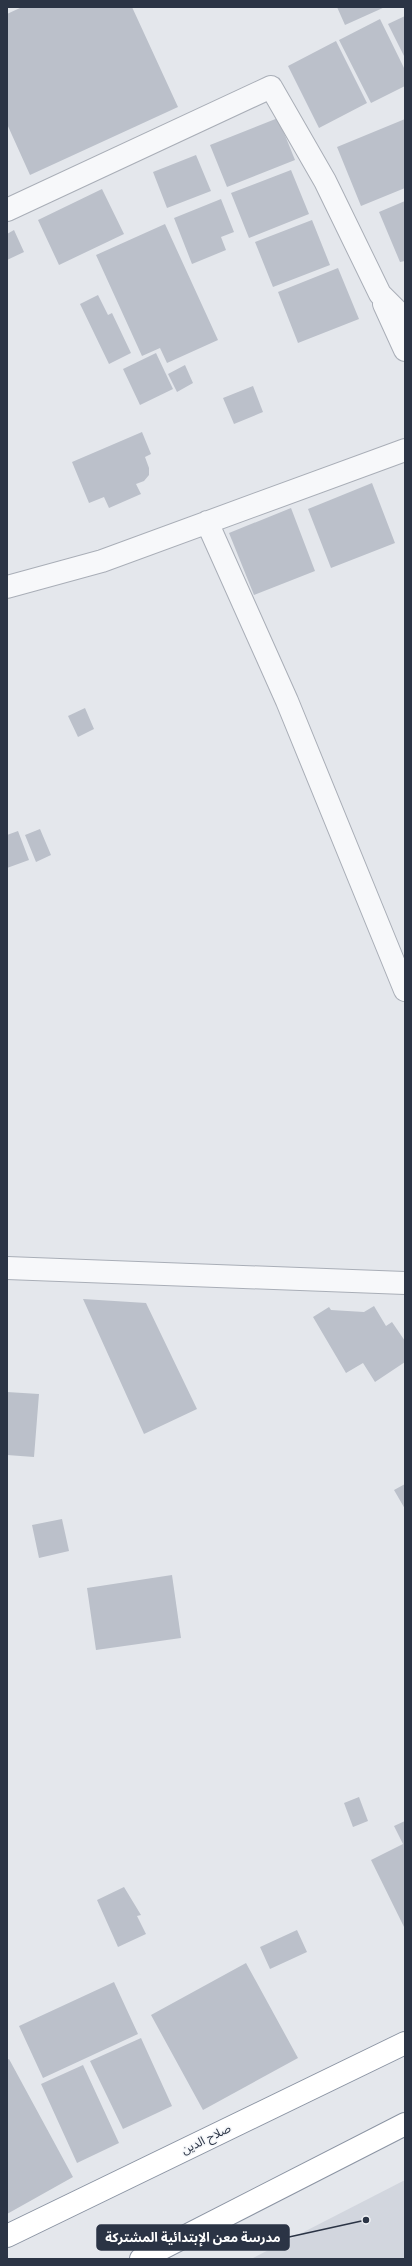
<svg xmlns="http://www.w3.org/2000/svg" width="412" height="2266" font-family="'DM Sans','Noto Sans Arabic',sans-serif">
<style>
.built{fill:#d2d6de}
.building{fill:#bbc0ca}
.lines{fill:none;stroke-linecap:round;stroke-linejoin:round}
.minor-casing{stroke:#a9aeb7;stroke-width:24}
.highway-casing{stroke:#8b94a3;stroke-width:24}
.minor{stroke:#f7f8fa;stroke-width:22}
.highway{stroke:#fff;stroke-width:22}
.labels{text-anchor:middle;stroke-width:3;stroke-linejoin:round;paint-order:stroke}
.street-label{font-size:12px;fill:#2b3445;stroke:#f4f6f9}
.leader{fill:none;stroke:#2b3445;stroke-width:1.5}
.callout-dot{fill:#2b3445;stroke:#f4f6f9;stroke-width:1.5}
.callout{fill:#2b3445;stroke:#2b3445;stroke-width:1.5}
.callout-label{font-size:13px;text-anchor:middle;font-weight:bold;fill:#fff}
</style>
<rect width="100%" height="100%" fill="#e4e7ec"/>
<path class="built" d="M405,2180V2259H251Z"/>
<path class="building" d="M22,7H132L178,107L30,175L7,124V14Z
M337,7H385L345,25Z
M405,16V58L388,24Z
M380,19L405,70V86L371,103L339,40Z
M336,41L367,103L319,128L288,66Z
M278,118L295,160L227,187L210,145Z
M405,119V188L361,206L337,147Z
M196,155L211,191L167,208L153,172Z
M291,170L309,214L249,238L231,193Z
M102,189L124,234L59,265L38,220Z
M221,199L234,232L221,237L226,250L192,264L174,218Z
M405,201V261L400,262L379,212Z
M312,220L330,265L273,287L255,242Z
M165,224L218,340L167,363L160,348L142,356L96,255Z
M14,230L24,252L7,260V234Z
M338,268L359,319L298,343L278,292Z
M98,295L108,315L112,313L131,353L109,364L80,304Z
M156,353L173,389L140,405L123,369Z
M185,365L193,383L177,392L168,374Z
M253,386L263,412L234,424L223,398Z
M142,432L151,454L145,457L149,468V475L144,481L136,484L141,494L109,508L104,497L89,503L72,462Z
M372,483L395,543L331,568L308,509Z
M291,508L315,571L254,595L229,533Z
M85,708L94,729L78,737L68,716Z
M40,829L51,855L36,862L25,835Z
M18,831L29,860L7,868V835Z
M83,1299L146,1303L197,1409L144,1434Z
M374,1306L386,1326L392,1322L405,1341V1362L375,1382L363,1363L346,1373L313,1317L329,1307L331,1310L364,1312Z
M7,1392L39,1394L34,1457L7,1455Z
M405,1484V1509L394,1490Z
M62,1519L69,1551L39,1558L32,1525Z
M172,1575L181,1638L96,1650L87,1588Z
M359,1797L368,1821L353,1827L344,1803Z
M405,1821V1929L371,1860L403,1844L394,1826Z
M124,1887L141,1915L137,1916L146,1934L118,1947L97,1900Z
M297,1930L307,1952L270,1969L260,1947Z
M246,1963L298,2058L203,2110L151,2015Z
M114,1982L138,2034L43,2078L19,2026Z
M141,2038L172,2106L123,2129L90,2061Z
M9,2059L73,2177L7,2214V2060Z
M83,2065L119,2143L77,2163L41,2084Z"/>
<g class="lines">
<g class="minor-casing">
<path id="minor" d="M7,210L271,87L325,181L380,294L405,319
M384,304L405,350
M207,522L287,701L405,990
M7,587L102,561L405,450
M7,1268L405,1283"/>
</g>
<g class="highway-casing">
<path id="highway" d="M7,2236L405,2043
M141,2259L405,2124"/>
</g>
<use href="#minor" class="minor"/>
<use href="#highway" class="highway"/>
</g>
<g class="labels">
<g class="street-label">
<text transform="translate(206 2139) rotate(-26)" y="4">صلاح الدين</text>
</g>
</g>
<path class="leader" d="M366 2220L289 2237"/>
<circle class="callout-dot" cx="366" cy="2220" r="4"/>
<rect class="callout" x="97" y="2225" width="192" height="25" rx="4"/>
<g class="callout-label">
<text x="193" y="2242">مدرسة معن الإبتدائية المشتركة</text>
</g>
<rect width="412" height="2266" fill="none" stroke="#2b3445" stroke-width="16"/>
</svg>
